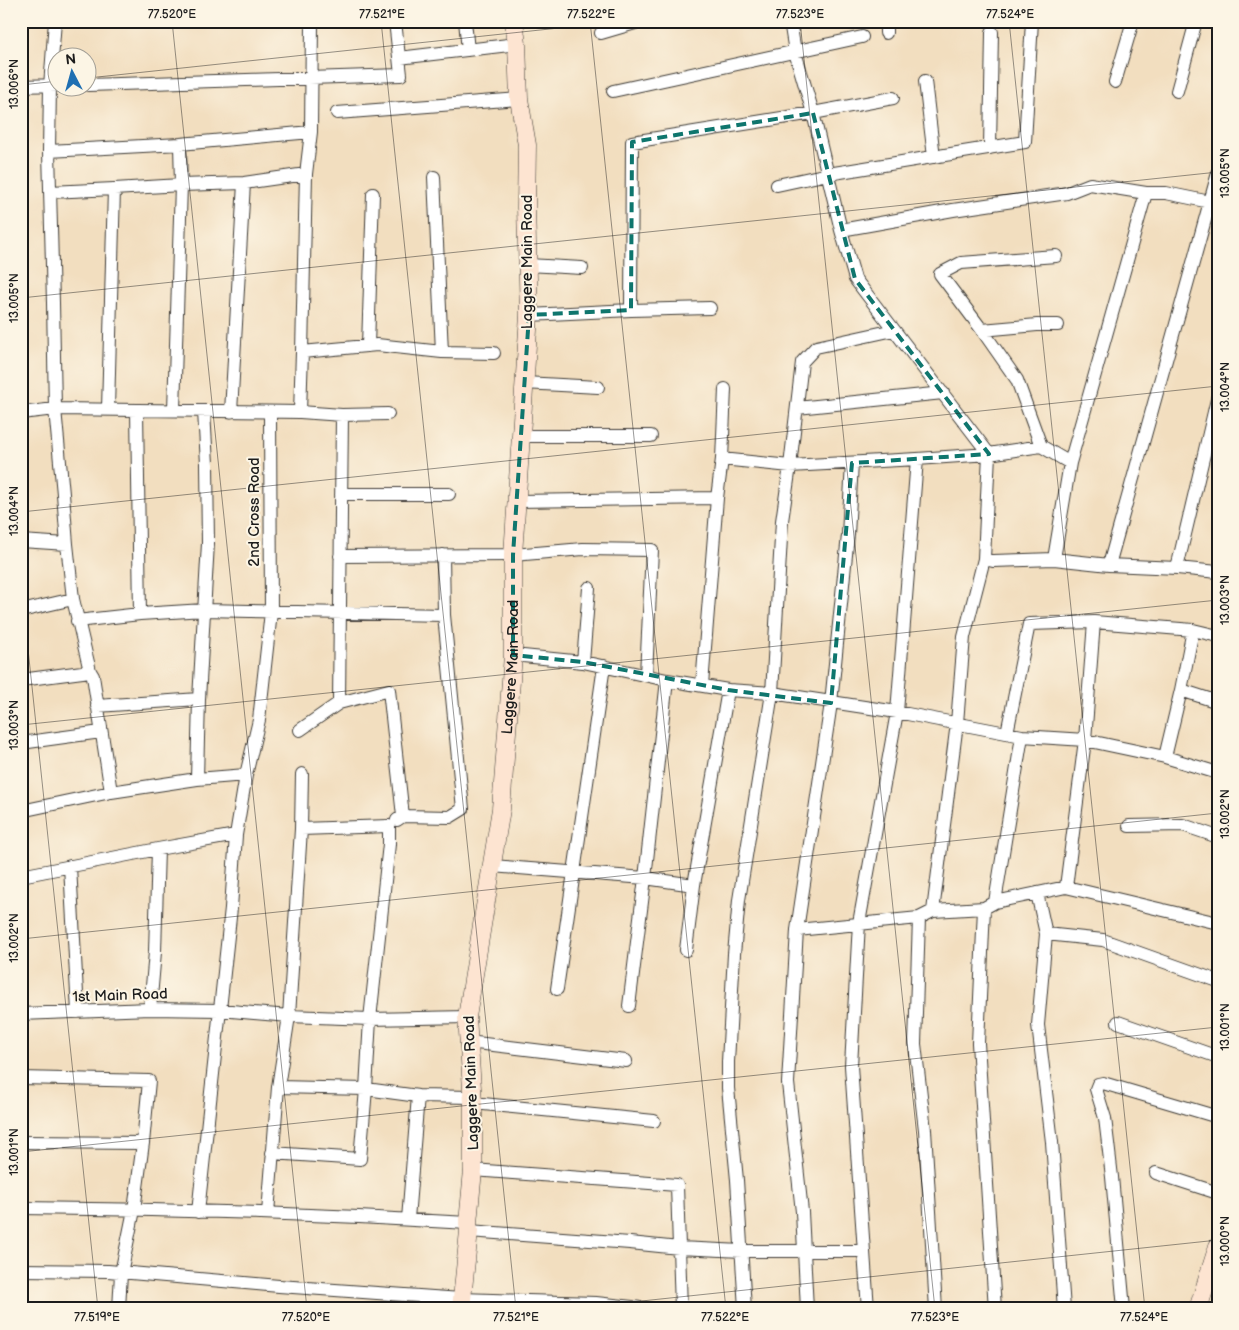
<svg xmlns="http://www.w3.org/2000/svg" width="1239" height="1330" font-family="'Balsamiq Sans',sans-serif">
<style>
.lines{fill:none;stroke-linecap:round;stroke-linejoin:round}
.street-casing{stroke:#3c3934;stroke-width:14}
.secondary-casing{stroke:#3c3934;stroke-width:19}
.street{stroke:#fff;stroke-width:12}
.secondary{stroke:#fde4d1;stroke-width:18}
.marked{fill:none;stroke:#0f766e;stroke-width:4;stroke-dasharray:10 6;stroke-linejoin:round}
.ticks{fill:none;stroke:#1c1c1c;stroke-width:1;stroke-opacity:0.45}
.labels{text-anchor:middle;stroke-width:4;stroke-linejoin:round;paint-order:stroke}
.street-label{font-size:15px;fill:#1c1c1c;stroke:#fcf5e5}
.neatline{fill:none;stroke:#1c1c1c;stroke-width:2}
.ticks-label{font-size:12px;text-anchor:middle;fill:#1c1c1c}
</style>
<rect width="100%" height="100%" fill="#fcf5e5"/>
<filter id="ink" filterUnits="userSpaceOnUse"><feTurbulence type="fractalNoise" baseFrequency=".02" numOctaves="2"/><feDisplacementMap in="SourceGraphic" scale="10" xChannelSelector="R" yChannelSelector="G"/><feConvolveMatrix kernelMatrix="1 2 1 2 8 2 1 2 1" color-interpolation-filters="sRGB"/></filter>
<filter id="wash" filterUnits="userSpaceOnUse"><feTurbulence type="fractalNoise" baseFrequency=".0096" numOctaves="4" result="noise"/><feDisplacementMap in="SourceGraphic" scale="20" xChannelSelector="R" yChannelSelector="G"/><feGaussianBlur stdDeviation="1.12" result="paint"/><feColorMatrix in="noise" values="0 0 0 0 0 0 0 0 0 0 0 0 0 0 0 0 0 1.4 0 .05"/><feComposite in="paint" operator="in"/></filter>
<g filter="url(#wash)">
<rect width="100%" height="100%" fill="#f2debf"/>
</g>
<g filter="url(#ink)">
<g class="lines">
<g class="street-casing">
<path id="street" d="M55,21L50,86L49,151L53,303L55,409L63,494L67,544L73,599L90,671L93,676L111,792
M465,21L468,50
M790,21L795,52L813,113L841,230L855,279L989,454L984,559L964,637L957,723L933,911
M886,21V33
M601,33L642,21
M399,58L517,44
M925,81L934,157
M1115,82L1133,21
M88,85L401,75L395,21
M21,86L58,85
M613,91L862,37
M1177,91L1196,21
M337,113L519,99
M990,148L992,32
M49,151L180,144L311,132
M777,185L828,174L1025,142L1032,21
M50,192L114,189L181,185L244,183L306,174
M841,230L953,210L1067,193L1090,184L1146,193H1166L1210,202L1217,204
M528,265L582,268
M631,310L632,142L813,113L893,98
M529,315L631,310L710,308
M982,330L1037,325H1058
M368,346L373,194
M302,352L377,345L442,352L434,177
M442,352L494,353
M524,383L598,387
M797,408L943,393
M108,409L114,189
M137,410L140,614
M174,410L181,185L180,144
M231,412L244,183
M300,412L302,352L306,174L311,132L312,21
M21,413L55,409L300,412L342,415L388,414
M342,415L339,703L389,690L403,816
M520,436H651
M1041,446L1017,380L982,330L940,274L961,263L1056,256
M722,459L790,466L917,459L989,454L1041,446L1070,463L1054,559
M1070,463L1146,193
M341,494H449
M517,501L717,498
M21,541L67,544
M340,556L513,555L583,549L652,550L646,675
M984,559L993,561L1054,559L1109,565L1177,568L1218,395
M1109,565L1218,173
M1177,568L1218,572
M21,611L73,599
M77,621L140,614L204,610L444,615
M1193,630L1218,636
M513,655L583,662L667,680L728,690L772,693L897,712L1022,736L1085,740L1165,757L1218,773
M583,662L589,588
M21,680L90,671
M702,685L717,498L722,459L725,389
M97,706L199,699L208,543L207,464L204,411
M300,730L339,703
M1007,733L1029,624L1094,622L1193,630L1181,690
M21,743L101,732
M1165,757L1181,690L1218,702
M197,779L199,699
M21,811L111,792L197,779L246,775
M397,820L403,816L450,817L463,809L444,615L443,555
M1129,826L1183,825L1218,837
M301,829L302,774
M70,866L78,1012
M492,866L645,878L694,885
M21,876L158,849L236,835
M1066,887L1085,740L1094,622
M1037,893L1046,934L1038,1025L1052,1142L1064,1309
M995,902L1022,736
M984,908L978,1043L995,1309
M919,918L915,1044L925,1130L936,1309
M797,930L919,918L933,911L984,908L995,902L1066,887L1218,923
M1046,934L1103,940L1218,981
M686,950L694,885L728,690
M557,989L604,666
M629,1006L645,878L667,680
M150,1009L155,952L158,849
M21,1014L150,1009L220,1010L289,1016L370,1019L467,1017
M1118,1022L1218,1057
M468,1042L626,1061
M21,1078L149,1081L143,1143L134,1210L121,1273L119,1309
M473,1103L654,1121
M21,1142L143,1143
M272,1153L360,1159L366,1089L418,1096L472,1097
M473,1170L677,1185L681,1309
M1156,1173L1218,1193
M21,1208C170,1209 319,1214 468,1223
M198,1212L231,908L236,835L246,775L259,720L271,612L270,412
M268,1213L278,1087L289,1016L301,829L389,826V844L370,1019L366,1089L278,1087
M408,1219L418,1096
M469,1231L630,1243L679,1248L742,1251H864
M21,1270L108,1271L279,1286L461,1299L596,1303L650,1309
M745,1309L737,1180L728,1088V1062L734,954L739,900L772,693L782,521L790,466L802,362L816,347L894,330
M807,1309L802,1212L788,1083L797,930L831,703L848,535L852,463
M868,1309L851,1066L859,923L897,712L917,459
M1124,1309L1112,1177L1105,1118L1096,1089L1098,1084L1103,1083L1218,1117"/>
</g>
<g class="secondary-casing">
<g id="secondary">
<path id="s1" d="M461,1309L469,1231L468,1223L473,1170V1103L467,1017L501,809L513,655V555L529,315L526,207L527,145L519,99L517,44L514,21"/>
<path d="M1198,1309L1218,1246"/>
</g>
</g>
<use href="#street" class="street"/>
<use href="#secondary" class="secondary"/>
</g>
</g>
<path class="marked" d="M813,113L855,279L989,454L852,463L831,703L728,690L583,662L513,655V555L529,315L631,310L632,142Z"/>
<path class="ticks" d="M172,21L307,1309M381,21L516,1309M590,21L726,1309M800,21L935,1309M1009,21L1145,1309M88,78L625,21M21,85L58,81M21,298L1218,172M21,512L1218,386M21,583L98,1309M21,725L1218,600M21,939L1218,813M21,1152L1218,1027M566,1309L1218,1240"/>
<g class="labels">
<g class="street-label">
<text transform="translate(527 262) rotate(-90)" y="5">Laggere Main Road</text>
<text transform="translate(254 512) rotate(-90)" y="5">2nd Cross Road</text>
<text dy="5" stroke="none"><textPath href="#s1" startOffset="646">Laggere Main Road</textPath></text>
<text transform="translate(120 995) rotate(-2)" y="5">1st Main Road</text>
<text transform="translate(471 1083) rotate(-92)" y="5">Laggere Main Road</text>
</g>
</g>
<rect width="1239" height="1330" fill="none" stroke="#fcf5e5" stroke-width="55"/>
<g transform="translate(72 72) rotate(354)"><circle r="24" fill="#fcf5e5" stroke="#a29e95"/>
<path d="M0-4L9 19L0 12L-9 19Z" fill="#1f6fb2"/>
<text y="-8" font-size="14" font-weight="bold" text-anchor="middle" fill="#1c1c1c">N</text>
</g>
<rect x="28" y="28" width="1184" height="1274" class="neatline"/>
<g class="ticks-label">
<text x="172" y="18">77.520°E</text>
<text x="382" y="18">77.521°E</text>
<text x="591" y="18">77.522°E</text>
<text x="800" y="18">77.523°E</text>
<text x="1010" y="18">77.524°E</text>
<text transform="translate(14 84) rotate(-90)" y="4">13.006°N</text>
<text transform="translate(1225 173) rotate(-90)" y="4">13.005°N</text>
<text transform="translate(14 298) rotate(-90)" y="4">13.005°N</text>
<text transform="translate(1225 387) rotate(-90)" y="4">13.004°N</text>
<text transform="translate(14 511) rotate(-90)" y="4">13.004°N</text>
<text transform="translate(1225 600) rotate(-90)" y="4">13.003°N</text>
<text transform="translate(14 725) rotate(-90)" y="4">13.003°N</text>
<text transform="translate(1225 814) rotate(-90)" y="4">13.002°N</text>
<text transform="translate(14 938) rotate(-90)" y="4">13.002°N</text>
<text transform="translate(1225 1027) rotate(-90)" y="4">13.001°N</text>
<text transform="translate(14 1152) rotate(-90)" y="4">13.001°N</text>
<text transform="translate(1225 1241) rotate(-90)" y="4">13.000°N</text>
<text x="97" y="1321">77.519°E</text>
<text x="306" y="1321">77.520°E</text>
<text x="516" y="1321">77.521°E</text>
<text x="725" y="1321">77.522°E</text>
<text x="935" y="1321">77.523°E</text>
<text x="1144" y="1321">77.524°E</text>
</g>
</svg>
